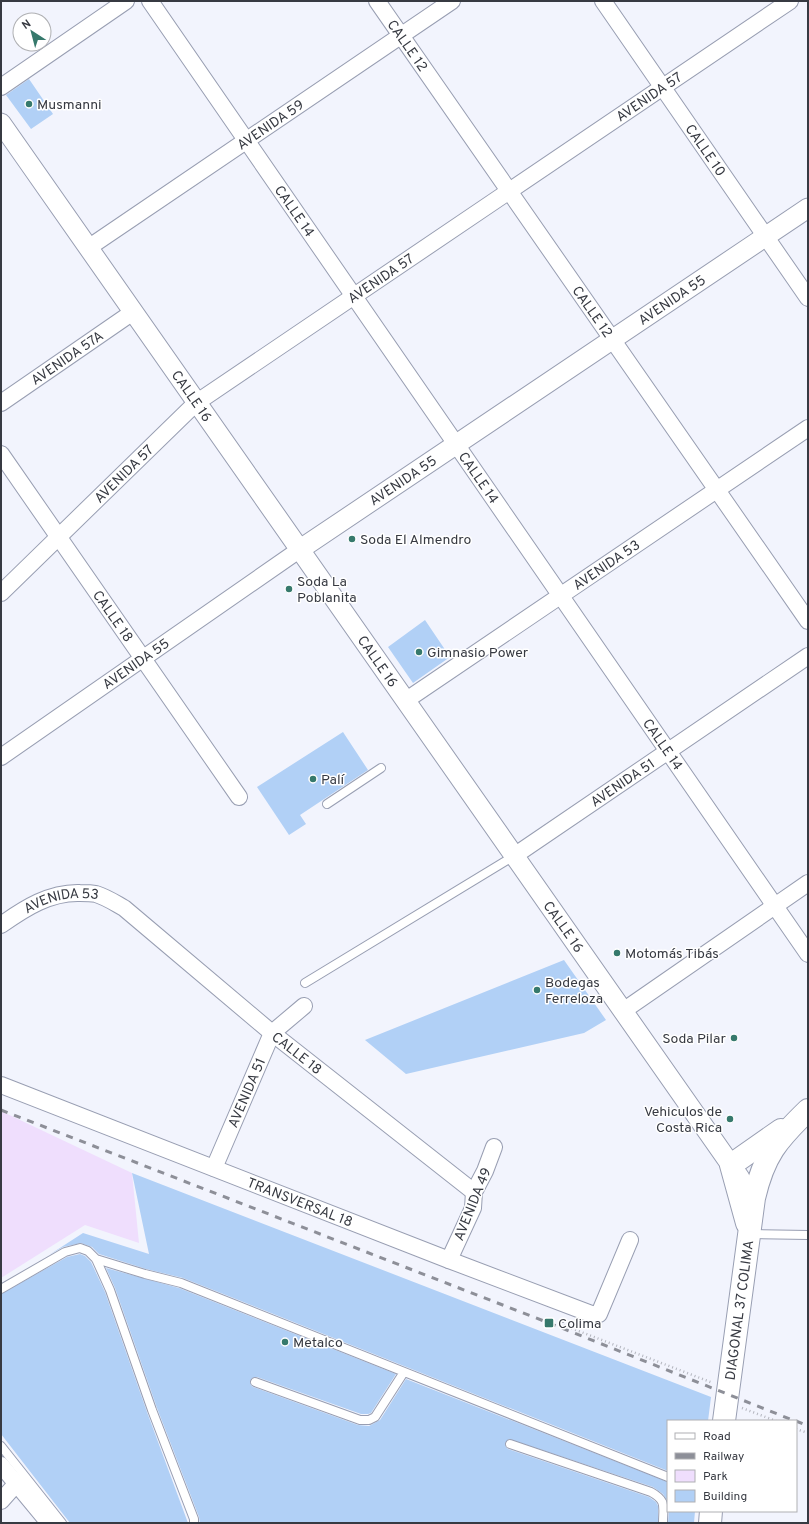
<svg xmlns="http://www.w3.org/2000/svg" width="809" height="1524" font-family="Overpass,sans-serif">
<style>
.green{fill:#efdefd}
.building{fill:#b1d0f6}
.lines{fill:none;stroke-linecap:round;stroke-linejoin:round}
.service-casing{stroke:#989eb2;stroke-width:10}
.minor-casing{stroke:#989eb2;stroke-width:18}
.tertiary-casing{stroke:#989eb2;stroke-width:21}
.secondary-casing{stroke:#989eb2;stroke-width:24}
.path{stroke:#b3b5be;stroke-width:2.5;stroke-dasharray:1 3;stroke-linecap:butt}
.service{stroke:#fff;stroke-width:8}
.minor{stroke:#fff;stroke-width:16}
.tertiary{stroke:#fff;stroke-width:19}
.secondary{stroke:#fff;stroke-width:22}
.rail{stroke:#8d8f98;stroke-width:3;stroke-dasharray:7 7;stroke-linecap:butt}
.poi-dot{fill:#36796c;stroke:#fff;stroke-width:1.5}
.labels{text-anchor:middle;stroke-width:3;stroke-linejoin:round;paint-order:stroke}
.street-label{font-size:14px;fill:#373a42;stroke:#fff}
.poi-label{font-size:14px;fill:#373a42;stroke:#fff;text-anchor:start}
</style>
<rect width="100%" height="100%" fill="#f2f4fd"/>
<path class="green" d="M1,1111L132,1173L139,1243L85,1225L1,1278Z"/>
<path class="building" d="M29,79L53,114L31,129L6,95Z
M425,620L450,657L413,683L388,647Z
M343,732L368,770L300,815L306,824L289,835L257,787Z
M564,960L606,1020L584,1033L406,1074L365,1040Z
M132,1173L711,1397L708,1421H668V1471L183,1278L146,1269L99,1254L92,1247L81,1243L63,1247L49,1255L83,1233L149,1254Z
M80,1254L85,1256L91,1262L105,1292L147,1412L188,1523H70L1,1434V1294L67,1257Z
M106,1268L179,1288L396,1374L371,1413L368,1414H361L257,1377L252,1378L250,1381L251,1385L253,1387L358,1425L369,1426L380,1420L406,1379L668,1482V1502L663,1494L653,1487L509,1439L505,1443L506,1447L508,1449L649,1497L656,1502L658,1506V1523H200L199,1517L157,1408L115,1288Z
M669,1511H695L694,1523H668Z"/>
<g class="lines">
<g class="service-casing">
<path id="service" d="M327,804L381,768
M305,983L514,856
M750,1234L808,1235
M96,1259L145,1274L181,1283L668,1477
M1,1289L65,1252L80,1248L88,1251L96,1259L110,1290L152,1410L194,1519V1523
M255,1382L360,1420H369L375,1417L404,1372
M510,1444L651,1492C667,1501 663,1506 663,1523
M1,1446L62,1523"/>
</g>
<g class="minor-casing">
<g id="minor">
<path id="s1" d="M150,1L808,954"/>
<path id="s2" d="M377,1L808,621"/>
<path id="s3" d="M603,1L808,298"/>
<path d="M1,87L126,1"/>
<path id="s4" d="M88,248L452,1"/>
<path id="s5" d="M1,403L133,312"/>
<path id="s6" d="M1,454L239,797"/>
<path id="s7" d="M1,593L196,403L790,1"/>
<path id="s8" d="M405,701L808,428"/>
<path id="s9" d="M1,757L299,550"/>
<path id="s10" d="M514,856L808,656"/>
<path id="s11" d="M1,925C25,908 50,892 80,893C85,893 91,893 96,894C106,897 115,903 124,908L272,1033L474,1192"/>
<path d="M623,1011L808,883"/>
<path id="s12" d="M1,1085L449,1260L594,1315L599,1314L630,1240"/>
<path id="s13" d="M214,1168L272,1033L304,1006"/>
<path d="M449,1260L473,1208L474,1192L485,1171L494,1147"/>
<path d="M1,1465L49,1523"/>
<path d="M1,1501L17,1483"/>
</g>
</g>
<g class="tertiary-casing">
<g id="tertiary">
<path id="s14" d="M1,123L740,1178"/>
<path id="s15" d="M299,550L808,208"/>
</g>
</g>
<g class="secondary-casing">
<g id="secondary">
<path d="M747,1223L731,1165L781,1130"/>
<path id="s16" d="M724,1421L754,1198C764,1155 777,1140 808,1110"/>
<path d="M710,1523L711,1511"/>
</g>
</g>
<path class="path" d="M563,1318V1325L713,1383
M742,1408L776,1421
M796,1429L808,1433"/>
<use href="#service" class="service"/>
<use href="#minor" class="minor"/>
<use href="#tertiary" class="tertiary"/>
<use href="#secondary" class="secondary"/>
<path class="rail" d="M1,1110L549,1323L795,1421
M796,1421L808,1426"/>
</g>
<g class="poi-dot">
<circle cx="29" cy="104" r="4"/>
<circle cx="352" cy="539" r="4"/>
<circle cx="289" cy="589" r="4"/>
<circle cx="419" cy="652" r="4"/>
<circle cx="313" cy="779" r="4"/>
<circle cx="617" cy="953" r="4"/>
<circle cx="537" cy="990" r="4"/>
<circle cx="734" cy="1038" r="4"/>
<circle cx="730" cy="1119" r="4"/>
<rect x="544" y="1318" width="10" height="10" rx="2"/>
<circle cx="285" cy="1342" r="4"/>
</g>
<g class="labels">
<g class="street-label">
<text dy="5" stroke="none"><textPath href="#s2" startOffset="54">CALLE 12</textPath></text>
<text dy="5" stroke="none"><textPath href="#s7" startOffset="819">AVENIDA 57</textPath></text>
<text dy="5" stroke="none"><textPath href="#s4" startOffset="220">AVENIDA 59</textPath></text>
<text dy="5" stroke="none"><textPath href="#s3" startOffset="181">CALLE 10</textPath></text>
<text dy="5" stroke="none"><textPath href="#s1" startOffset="255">CALLE 14</textPath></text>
<text dy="5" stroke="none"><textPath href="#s7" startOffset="495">AVENIDA 57</textPath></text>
<text dy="5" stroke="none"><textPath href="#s15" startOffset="449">AVENIDA 55</textPath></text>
<text dy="5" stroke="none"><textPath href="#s2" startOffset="378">CALLE 12</textPath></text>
<text dy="5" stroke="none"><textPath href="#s5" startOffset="80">AVENIDA 57A</textPath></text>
<text dy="5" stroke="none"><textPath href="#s14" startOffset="333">CALLE 16</textPath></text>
<text dy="5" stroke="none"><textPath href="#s7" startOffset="171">AVENIDA 57</textPath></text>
<text dy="5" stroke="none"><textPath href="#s1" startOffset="579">CALLE 14</textPath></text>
<text dy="5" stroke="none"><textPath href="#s15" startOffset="125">AVENIDA 55</textPath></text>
<text dy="5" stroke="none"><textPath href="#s8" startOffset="243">AVENIDA 53</textPath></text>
<text dy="5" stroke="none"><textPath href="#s6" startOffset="197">CALLE 18</textPath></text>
<text dy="5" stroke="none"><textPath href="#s14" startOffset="657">CALLE 16</textPath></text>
<text dy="5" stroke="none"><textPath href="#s9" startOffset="164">AVENIDA 55</textPath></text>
<text dy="5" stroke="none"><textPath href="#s1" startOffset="903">CALLE 14</textPath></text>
<text dy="5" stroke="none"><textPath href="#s10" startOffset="131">AVENIDA 51</textPath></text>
<text dy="5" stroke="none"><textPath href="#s11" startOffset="67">AVENIDA 53</textPath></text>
<text dy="5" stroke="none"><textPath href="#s14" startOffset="981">CALLE 16</textPath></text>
<text dy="5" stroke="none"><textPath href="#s11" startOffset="360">CALLE 18</textPath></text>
<text dy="5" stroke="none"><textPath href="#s13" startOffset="82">AVENIDA 51</textPath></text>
<text dy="5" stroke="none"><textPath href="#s12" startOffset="321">TRANSVERSAL 18</textPath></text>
<text transform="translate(472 1204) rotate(-68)" y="5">AVENIDA 49</text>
<text dy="5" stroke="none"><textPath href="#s16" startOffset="112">DIAGONAL 37 COLIMA</textPath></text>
</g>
<g class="poi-label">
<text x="37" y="109">Musmanni</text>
<text x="360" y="544">Soda El Almendro</text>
<text x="297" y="586">Soda La<tspan x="297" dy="16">Poblanita</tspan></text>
<text x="427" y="657">Gimnasio Power</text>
<text x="321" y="784">Palí</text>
<text x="625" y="958">Motomás Tibás</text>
<text x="545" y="987">Bodegas<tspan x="545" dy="16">Ferreloza</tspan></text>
<text x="726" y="1043" text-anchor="end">Soda Pilar</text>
<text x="722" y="1116" text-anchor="end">Vehiculos de<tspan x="722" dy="16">Costa Rica</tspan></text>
<text x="558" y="1328">Colima</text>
<text x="293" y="1347">Metalco</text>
</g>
</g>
<rect width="809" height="1524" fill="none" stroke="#373a42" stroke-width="4"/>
<rect x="667" y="1420" width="130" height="92" fill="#ffffff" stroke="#afb0b3"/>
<rect x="675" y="1433" width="20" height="6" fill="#ffffff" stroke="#afb0b3"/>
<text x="703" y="1440" font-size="12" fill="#373a42">Road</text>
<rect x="675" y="1453" width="20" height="6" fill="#8d8f98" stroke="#afb0b3"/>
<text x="703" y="1460" font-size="12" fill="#373a42">Railway</text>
<rect x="675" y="1470" width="20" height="12" fill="#efdefd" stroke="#afb0b3"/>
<text x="703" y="1480" font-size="12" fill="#373a42">Park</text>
<rect x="675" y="1490" width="20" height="12" fill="#b1d0f6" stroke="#afb0b3"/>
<text x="703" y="1500" font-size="12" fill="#373a42">Building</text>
<g transform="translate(32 32) rotate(324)"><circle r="19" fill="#ffffff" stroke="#afb0b3"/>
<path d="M0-3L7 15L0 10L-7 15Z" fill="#36796c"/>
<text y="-6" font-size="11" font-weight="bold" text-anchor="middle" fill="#373a42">N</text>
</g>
</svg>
